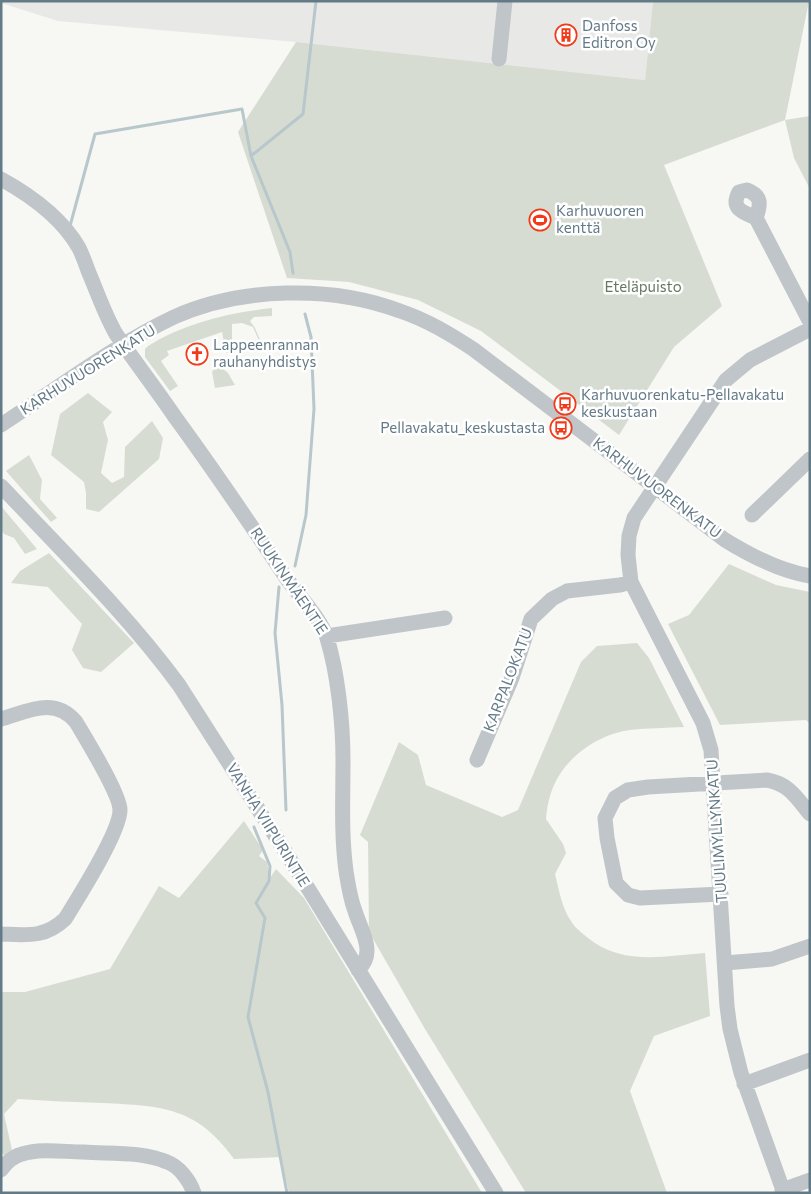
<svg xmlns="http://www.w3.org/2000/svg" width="811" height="1194" font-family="Commissioner,sans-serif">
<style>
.built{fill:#e8e8e7}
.green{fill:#d7dcd2}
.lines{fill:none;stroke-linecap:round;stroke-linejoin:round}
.stream{stroke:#b8c7cb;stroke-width:3}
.minor{stroke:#bfc5c8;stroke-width:15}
.labels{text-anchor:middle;stroke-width:5;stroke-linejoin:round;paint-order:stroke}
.poi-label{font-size:15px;fill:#637a87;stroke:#fff;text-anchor:start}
.park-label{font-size:15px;fill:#66795f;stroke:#fff}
.street-label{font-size:15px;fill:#637a87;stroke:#fff}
</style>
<rect width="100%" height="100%" fill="#f7f7f3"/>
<path class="built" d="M1,1H653L645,80L296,42L58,21L1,3Z"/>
<path class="green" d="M653,1H809L785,120L810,116V189L794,158L785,120L664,165L722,306L674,347L619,435L481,331L418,300L349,282L287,278L238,132L296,42L645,80Z
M272,308V316L254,317L250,321L255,328L264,349L263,350L253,327L242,323L232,324V352L226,353L222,332L167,351L169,355L161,361L178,386L170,391L145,357V349L148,346C185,323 229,313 272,308Z
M221,367L228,373L235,385L215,388L212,372L214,369Z
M88,393L112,412L103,422L108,440L101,473L112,483L124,477L125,447L152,421L163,438L159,459L99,512L86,509V493L84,482L51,455L60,414Z
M29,455L42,480L40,499L57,518L51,522L6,471Z
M1,506L37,549L25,554L14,538L4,534L1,529Z
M49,553L134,643L101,672L83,668L72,650L82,624L48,587L11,583L20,571Z
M729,564L776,585L810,592V724L806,720L720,725L668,624L689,615Z
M637,643L649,658L684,727C666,728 648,728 630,730C599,734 567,756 554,785C549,796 547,808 546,819L563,844L566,853L555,874C559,890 562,908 571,921C575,928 582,933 588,938C623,966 664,956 705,953L710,1016L654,1036L630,1091L667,1193H526L425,1029L369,932L368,842L360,835L399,742L418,755L426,785L502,817L518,810L581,662L597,646Z
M244,821L263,850L259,856L267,862L270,878L276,869L304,898L482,1193H289L281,1157L234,1159C197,1107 162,1106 103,1103C75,1102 46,1101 18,1099L4,1114L12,1150L5,1156L1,1152V992H25L110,969L159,886L179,898Z"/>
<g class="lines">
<path class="stream" d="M70,226L95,134L242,109L251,156
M293,273L290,252L251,156L303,114L316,1
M295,566L306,515L314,409L311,337L305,314
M279,587L275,633L282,705L286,810
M254,827L270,866L269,881L256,903L265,918L248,1017L268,1092L287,1193"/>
<path class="minor" d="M499,59L505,1
M1,179C30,195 62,218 79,248C83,256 86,265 89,273C98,294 105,315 116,334C135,362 156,389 175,417C213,469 249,522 285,576C296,593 321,618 327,638C338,674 343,723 343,761C343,798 341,834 346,871C348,884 350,898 355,911C361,931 377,953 358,970
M756,218C761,204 762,196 747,190L739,192C730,209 743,212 756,218L810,322
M1,425C58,388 113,346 174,317C241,287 332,285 400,311C427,320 450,334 473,349L725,540C751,556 780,571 810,576
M1,486C62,551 126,613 179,685L290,859L496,1193
M752,515L810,459
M327,636L445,618
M1,719C28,711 55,696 76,722C86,739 120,794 120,810C120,832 78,898 65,919C45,938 27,935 1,934
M477,760L512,678L531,619L552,599L567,591L620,585L631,582
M721,894L640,898L628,895L616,883L607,838L605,818L615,798L628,790L648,787L767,780C789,784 796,797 810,814
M725,963L772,959L810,946
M744,1084L810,1060
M1,1170C6,1163 14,1156 22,1154C42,1148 64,1152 83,1152C111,1154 141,1151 167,1162C179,1166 190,1181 194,1193
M782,1190L810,1180
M784,1193L741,1073L730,1029L727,1006L711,750L703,723L631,582L628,555L629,536L634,518L726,380L750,360L810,329"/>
</g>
<defs>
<g id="building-ring" transform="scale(1.125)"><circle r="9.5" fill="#fff" stroke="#f13a19" stroke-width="1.5"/><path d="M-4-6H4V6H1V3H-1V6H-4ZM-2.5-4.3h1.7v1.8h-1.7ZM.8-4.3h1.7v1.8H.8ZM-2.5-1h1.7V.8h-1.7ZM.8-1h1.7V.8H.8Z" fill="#f13a19"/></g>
<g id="stadium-ring" transform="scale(1.125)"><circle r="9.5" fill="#fff" stroke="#f13a19" stroke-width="1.5"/><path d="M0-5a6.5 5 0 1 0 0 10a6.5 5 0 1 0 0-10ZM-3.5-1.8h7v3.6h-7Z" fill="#f13a19"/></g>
<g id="church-ring" transform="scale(1.125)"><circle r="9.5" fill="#fff" stroke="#f13a19" stroke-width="1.5"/><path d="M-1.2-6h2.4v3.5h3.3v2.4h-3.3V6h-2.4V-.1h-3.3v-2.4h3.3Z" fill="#f13a19"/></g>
<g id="bus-ring" transform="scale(1.125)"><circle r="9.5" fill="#fff" stroke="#f13a19" stroke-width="1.5"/><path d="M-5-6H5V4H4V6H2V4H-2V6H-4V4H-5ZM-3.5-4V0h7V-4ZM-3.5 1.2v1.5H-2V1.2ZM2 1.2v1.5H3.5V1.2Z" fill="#f13a19"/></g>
</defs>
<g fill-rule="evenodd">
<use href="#building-ring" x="566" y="35"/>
<use href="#stadium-ring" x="540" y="220"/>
<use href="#church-ring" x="197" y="354"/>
<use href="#bus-ring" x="565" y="404"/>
<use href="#bus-ring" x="561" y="428"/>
</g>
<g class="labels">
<g class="poi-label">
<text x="582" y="31">Danfoss<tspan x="582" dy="17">Editron Oy</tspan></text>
<text x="556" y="216">Karhuvuoren<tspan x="556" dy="17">kenttä</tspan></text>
<text x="213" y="350">Lappeenrannan<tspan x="213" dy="17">rauhanyhdistys</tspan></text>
<text x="581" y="400">Karhuvuorenkatu-Pellavakatu<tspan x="581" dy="17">keskustaan</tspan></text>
<text x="545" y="433" text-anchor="end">Pellavakatu_keskustasta</text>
</g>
<g class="park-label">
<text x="643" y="292">Eteläpuisto</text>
</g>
<g class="street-label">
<text transform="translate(88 370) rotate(-32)" y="5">KARHUVUORENKATU</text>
<text transform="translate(657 488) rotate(37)" y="5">KARHUVUORENKATU</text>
<text transform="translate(289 581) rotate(56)" y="5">RUUKINMÄENTIE</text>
<text transform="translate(508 680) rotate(-69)" y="5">KARPALOKATU</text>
<text transform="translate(268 825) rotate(58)" y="5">VANHA VIIPURINTIE</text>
<text transform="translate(717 831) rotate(-94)" y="5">TUULIMYLLYNKATU</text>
</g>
</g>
<rect width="811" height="1194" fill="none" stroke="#637a87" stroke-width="5"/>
</svg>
